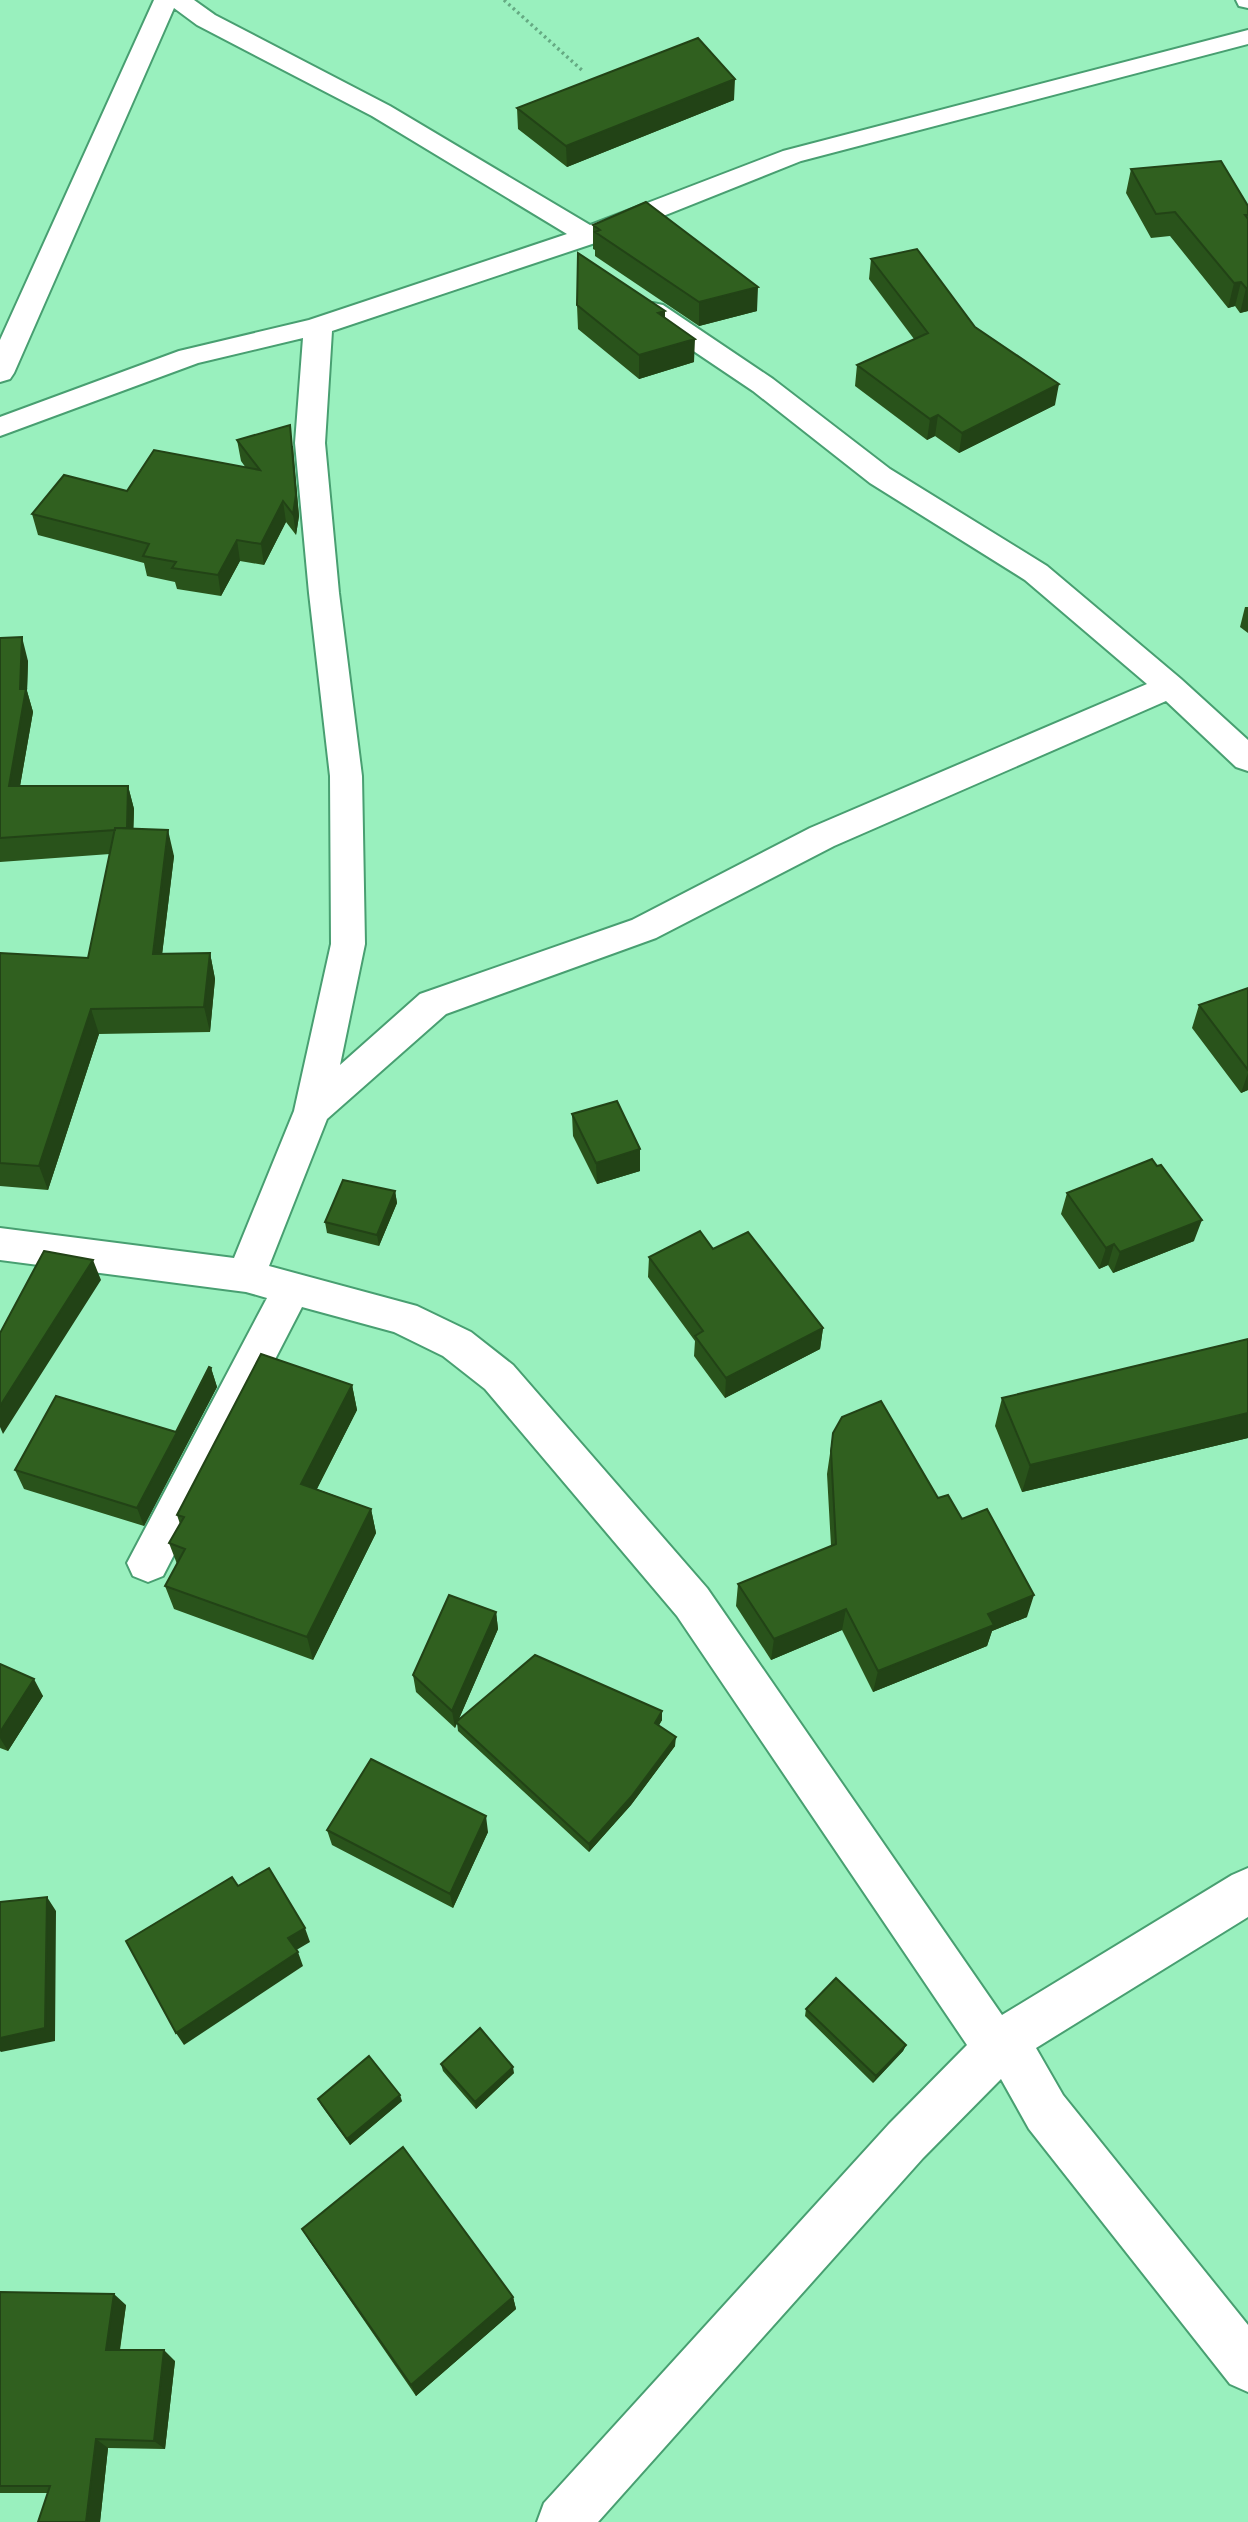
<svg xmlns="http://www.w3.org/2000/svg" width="1248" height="2522" font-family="'Source Sans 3',sans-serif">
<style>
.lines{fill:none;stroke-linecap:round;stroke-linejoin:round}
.street-casing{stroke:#489f71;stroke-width:4}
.path{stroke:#65aa83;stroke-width:3.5;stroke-dasharray:2.5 3.5;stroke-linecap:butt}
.street{fill:#fff;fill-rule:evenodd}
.wall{fill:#29531b}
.shaded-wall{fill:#224316}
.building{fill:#30601f;stroke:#224316;stroke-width:2}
</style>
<rect width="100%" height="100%" fill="#99f0be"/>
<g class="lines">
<g class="street-casing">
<path id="street" d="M154,0H194L215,15L390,106L590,225L783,151L1248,30V44L801,161L598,242L332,331L325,443L339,593L362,776L365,944L340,1065L420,994L632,920L810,828L1147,684L1025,580L870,483L753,391L643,317L639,311L643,305L653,303L663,305L773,379L890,469L1047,566L1181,679L1248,740V771L1236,767L1166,701L834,846L656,938L446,1014L327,1119L269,1266L417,1306L471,1332L513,1365L707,1588L1002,2015L1232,1875L1248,1868V1917L1036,2048L1063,2095L1248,2325V2392L1230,2384L1029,2129L1001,2079L923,2158L598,2522H537L544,2503L889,2124L967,2045L677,1616L485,1389L443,1356L394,1332L302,1307L163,1576L148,1582L133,1576L127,1563L267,1298L246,1292L0,1260V1228L234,1258L294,1111L331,944L330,776L309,593L295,443L303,338L198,363L0,436V417L179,351L309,320L567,234L372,116L197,25L174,8L14,373L10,379L0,382V340Z
M1236,0H1248V8L1239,6Z"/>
</g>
<path class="path" d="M504,0L584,72"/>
<use href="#street" class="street"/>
</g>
<path class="wall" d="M734,100L567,167L518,129L517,108Z
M1131,169L1248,206V311L1240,313L1235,306L1228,308L1170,236L1151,238L1126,193Z
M593,225L757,311L699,326L595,256V250L593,249Z
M871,259L975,327L1055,405L959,453L935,436L927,440L855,386L857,365L914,339L869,279Z
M577,305L665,318L694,362L639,379L578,329Z
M237,440L293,446L299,516L296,535L286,522L264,565L240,561L221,596L177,589L175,582L147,576L144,563L38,535L32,514L127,491L246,468L241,461Z
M1245,607H1248V633L1240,627Z
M0,638L28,661L27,691L33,712L20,786H128L134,809L133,828L174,856L162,954L210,953L215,979L210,1032L99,1034L48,1190L0,1186V953L88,958L110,854L0,862Z
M1248,988V1090L1241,1093L1192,1028L1199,1005Z
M572,1114L640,1149V1171L597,1184L573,1136Z
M395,1191L397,1203L379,1246L327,1233L325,1222Z
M1067,1193L1194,1241L1113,1273L1108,1265L1099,1269L1061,1214Z
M713,1249L823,1328L820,1349L725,1398L694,1356L695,1341L648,1277L649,1257Z
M1248,1339V1438L1022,1492L995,1426L1002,1398Z
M211,1368L217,1387L144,1526L24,1489L15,1470L176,1432Z
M352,1385L357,1410L317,1489L371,1509L376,1533L313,1660L174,1609L165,1586L177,1564L169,1543L180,1524L177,1515Z
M833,1433L938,1498L962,1519L1027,1617L992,1631L987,1646L873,1692L842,1630L771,1660L736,1606L738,1584L831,1546L827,1474Z
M496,1612L498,1629L458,1721L662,1720L659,1725L675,1746L631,1805L589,1852L458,1731L457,1723L455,1728L416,1692L413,1675Z
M0,1664L43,1696L8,1751L0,1748Z
M327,1830L488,1832L453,1908L332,1845Z
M806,2009L906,2045L903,2051L873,2083L805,2016Z
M441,2064L514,2073L476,2109L443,2071Z
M318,2099L402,2101L350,2145L321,2105Z
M302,2229L513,2297L516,2309L416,2396L310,2242Z
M0,2292L126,2305L120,2350L175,2361L165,2449L108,2448L100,2522H38L48,2493H0Z"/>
<path class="shaded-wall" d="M735,79L734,100L567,167L566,146Z
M1241,282L1235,306L1228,308L1234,283Z
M758,287L757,311L699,326V302Z
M1246,288H1248V311L1240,313Z
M665,311V334L658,313Z
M695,339L694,362L639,379V355Z
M1059,384L1055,405L959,453L962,433Z
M938,415L935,436L927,440L930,419Z
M290,425L299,516L296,535L293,514Z
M283,501L286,522L264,565L261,544Z
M237,540L240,561L221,596L218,575Z
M22,637L28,661L27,691L33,712L16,809L9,786L20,689Z
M128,786L134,809L133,852L127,830Z
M168,830L174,856L159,980L153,954Z
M210,953L215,979L210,1032L204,1007Z
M91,1009L99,1034L48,1190L39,1166Z
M1248,1073V1090L1241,1093Z
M640,1149V1171L597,1184L596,1163Z
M395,1191L397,1203L379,1246L377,1235Z
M1202,1220L1194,1241L1113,1273L1120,1252Z
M1114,1244L1108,1265L1099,1269L1106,1248Z
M93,1260L101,1280L3,1434L0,1427V1406Z
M823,1328L820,1349L725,1398L726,1378Z
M211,1368L217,1387L144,1526L137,1508Z
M352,1385L357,1410L307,1508L301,1484Z
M1248,1413V1438L1022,1492L1030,1465Z
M371,1509L376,1533L313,1660L307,1637Z
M1034,1595L1027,1617L992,1631L987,1646L873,1692L878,1671L988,1614Z
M846,1609L842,1630L771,1660L774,1639Z
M496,1612L498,1629L455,1728L452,1711Z
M34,1679L43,1696L8,1751L0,1738V1732Z
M662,1711V1720L655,1732V1723Z
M676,1737L675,1746L631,1805L589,1852V1844Z
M486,1816L488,1832L453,1908L450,1894Z
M47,1897L56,1911L55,2041L1,2052L0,2051V2038Z
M305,1928L310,1942L293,1952L288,1938Z
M298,1952L303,1966L184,2045L176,2033Z
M906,2045L903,2051L873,2083L876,2076Z
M513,2067L514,2073L476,2109L475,2102Z
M400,2095L402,2101L350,2145L347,2139Z
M114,2294L126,2305L118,2361L106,2350Z
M513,2297L516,2309L416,2396L411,2385Z
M164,2350L175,2361L165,2449L154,2441Z
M96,2439L108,2448L100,2522H86Z"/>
<path class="building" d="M698,38L735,79L566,146L517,108Z
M1221,161L1248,206V215H1245L1248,219V288H1246L1241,282L1234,283L1175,212L1156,214L1131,169Z
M646,202L758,287L699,302L595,232L600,230L593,225Z
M917,249L975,327L1059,384L962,433L938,415L930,419L857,365L928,333L871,259Z
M578,253L665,311L658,313L695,339L639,355L577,305Z
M290,425L296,495L293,514L283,501L261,544L237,540L218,575L172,568L176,562L143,556L149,544L32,514L64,475L127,491L154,450L260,470L237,440Z
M22,637L20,689H26L9,786H128L127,828H115V830L0,838V638Z
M115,828L168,830L153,954L210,953L204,1007L91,1009L39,1166L0,1163V953L88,958Z
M1248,988V1070L1199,1005Z
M617,1101L640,1149L596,1163L572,1114Z
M1152,1159L1157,1166L1161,1165L1202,1220L1120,1252L1114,1244L1106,1248L1067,1193Z
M343,1180L395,1191L377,1235L325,1222Z
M700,1231L713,1249L748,1232L823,1328L726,1378L695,1336L703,1331L649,1257Z
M44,1251L93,1260L0,1406V1333Z
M1248,1339V1413L1030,1465L1002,1398Z
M261,1354L352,1385L301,1484L371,1509L307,1637L165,1586L185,1549L169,1543L184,1517L177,1515Z
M209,1367L211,1368L137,1508L15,1470L56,1396L176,1432Z
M881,1401L938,1498L948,1495L962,1519L987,1509L1034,1595L988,1614L994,1625L878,1671L846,1609L774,1639L738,1584L836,1544L831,1451L833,1433L842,1417Z
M449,1595L496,1612L452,1711L413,1675Z
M535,1655L662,1711L655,1723L676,1737L631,1797L589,1844L456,1722Z
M0,1664L34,1679L0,1732Z
M371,1759L486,1816L450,1894L327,1830Z
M269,1868L305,1928L288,1938L298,1952L176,2033L126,1941L232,1877L238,1886Z
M47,1897L45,2028L0,2038V1902Z
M836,1978L906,2045L876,2076L806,2009Z
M480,2028L513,2067L475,2102L441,2064Z
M369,2056L400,2095L347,2139L318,2099Z
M403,2147L513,2297L411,2385L302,2229Z
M0,2292L114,2294L106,2350H164L154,2441L96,2439L86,2522H38L50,2486H0Z"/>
</svg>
